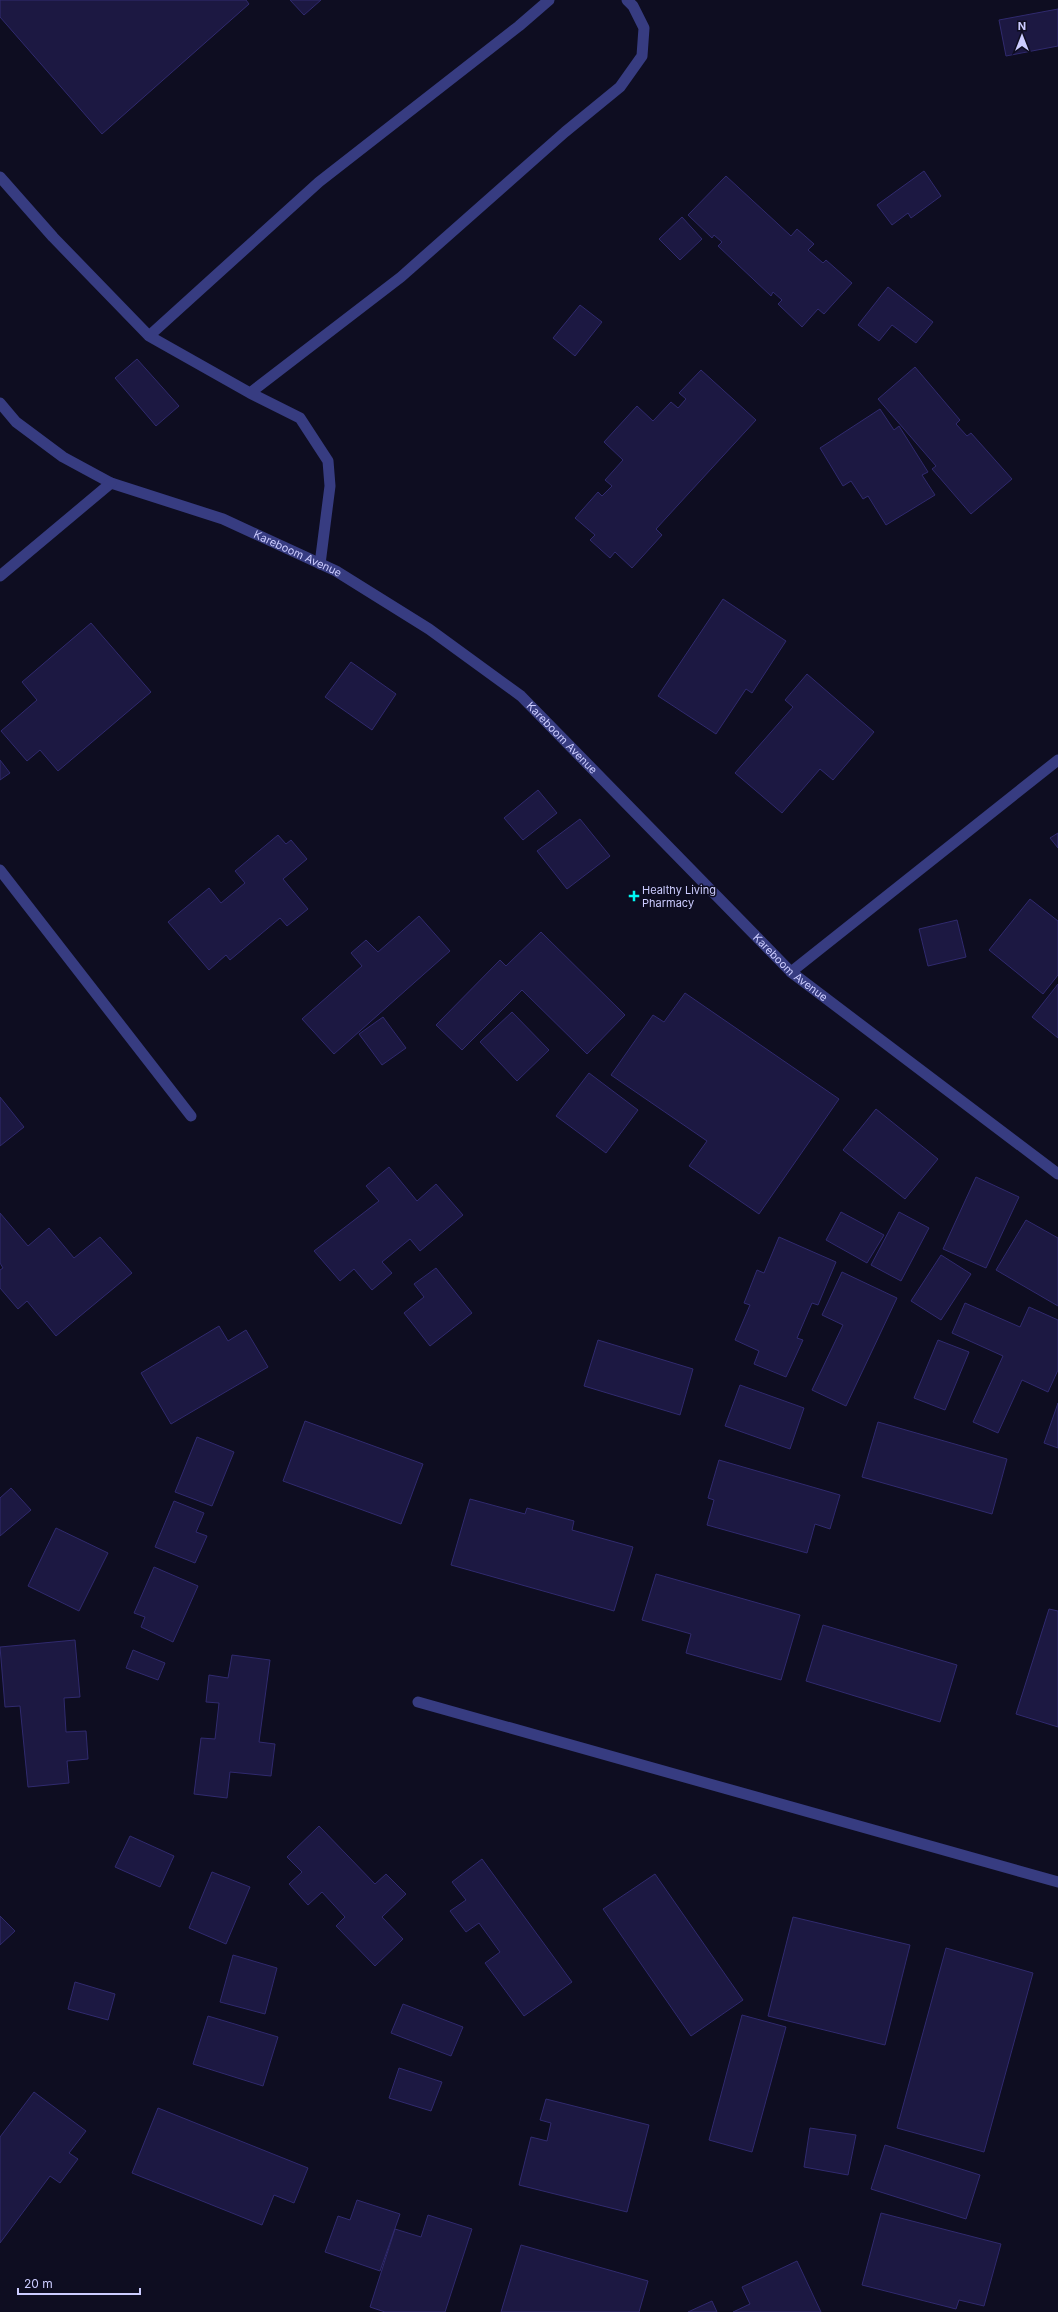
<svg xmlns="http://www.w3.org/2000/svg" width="1058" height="2312" font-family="Inter,sans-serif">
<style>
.building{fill:#1c1842;stroke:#302a6e}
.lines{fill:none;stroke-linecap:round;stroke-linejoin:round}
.service{stroke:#373c81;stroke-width:11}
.minor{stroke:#373c81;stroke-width:11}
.poi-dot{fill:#00f7f3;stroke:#0e0d21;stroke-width:1.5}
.labels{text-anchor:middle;stroke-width:3;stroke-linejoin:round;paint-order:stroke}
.street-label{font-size:11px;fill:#ccf;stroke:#0e0d21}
.poi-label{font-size:11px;fill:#ccf;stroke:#0e0d21;text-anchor:start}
</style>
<rect width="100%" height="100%" fill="#0e0d21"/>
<path class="building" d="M0,0H246L249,4L102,134L0,17Z
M290,0H321L304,15Z
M1058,9V46L1006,56L999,20Z
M924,171L941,196L911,218L908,213L892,225L877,205Z
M726,176L791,236L797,229L814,244L808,250L823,263L826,260L852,283L824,314L818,309L802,327L778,304L782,300L773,292L771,296L718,246L722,242L714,235L712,238L688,215Z
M682,217L702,239L680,260L659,239Z
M888,287L933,322L916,343L892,325L879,341L858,325Z
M580,305L602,322L575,356L553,338Z
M137,359L179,406L156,426L115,378Z
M915,367L960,420L956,424L967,436L971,433L1012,479L971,514L932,469L936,466L878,399Z
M701,370L756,420L656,529L662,535L632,568L615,552L610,558L590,540L595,535L575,518L598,492L602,496L612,486L605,480L623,460L604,442L637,406L653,421L671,402L678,408L686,399L679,393Z
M880,409L894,430L899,426L928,472L922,475L935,495L886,525L868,496L863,499L851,481L843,486L820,448Z
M723,599L786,641L752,693L746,689L716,734L658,696Z
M91,623L151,692L58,771L40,750L27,761L1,731L37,700L22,682Z
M351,662L396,694L372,730L325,697Z
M807,674L874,732L833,780L820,769L782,813L735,773L793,707L785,700Z
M0,760L10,773L0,780Z
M538,790L557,813L523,840L504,818Z
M580,819L610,856L567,889L537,851Z
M1058,833V848L1050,838Z
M278,835L286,844L291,840L307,859L283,879L308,909L287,926L280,918L230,960L226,955L209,970L168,922L209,888L221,903L245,883L235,871Z
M1030,899L1058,921V975L1043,994L989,950Z
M419,916L450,951L334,1054L302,1019L362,966L351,953L366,940L378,952Z
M957,920L966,957L928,966L919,929Z
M541,932L625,1015L587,1054L522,990L462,1050L436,1025L500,960L506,966Z
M1058,984V1038L1032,1017Z
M685,993L839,1099L759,1214L689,1166L707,1141L611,1075L653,1015L664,1022Z
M512,1012L549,1050L517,1081L480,1042Z
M383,1017L406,1048L382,1065L359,1034Z
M589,1073L638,1110L606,1153L556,1116Z
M0,1097L24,1127L0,1146Z
M876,1109L938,1159L905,1199L843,1150Z
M389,1167L417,1201L436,1184L463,1215L420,1251L410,1239L382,1262L392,1273L372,1290L354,1269L340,1281L314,1251L379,1201L366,1186Z
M976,1177L1019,1197L986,1268L943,1249Z
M841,1212L884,1235L867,1263L826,1240Z
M899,1212L929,1228L901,1281L871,1265Z
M0,1213L28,1246L49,1228L74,1258L100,1237L132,1273L56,1336L27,1301L18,1309L0,1288V1270L3,1268L0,1263Z
M1026,1220L1058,1238V1306L996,1270Z
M779,1237L836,1262L818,1305L812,1303L797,1338L803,1340L786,1377L754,1364L759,1351L735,1340L750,1305L744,1303L757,1270L764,1273Z
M941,1255L971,1274L941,1320L911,1301Z
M436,1268L472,1313L430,1346L404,1313L424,1297L414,1284Z
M842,1272L897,1298L846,1406L812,1390L843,1325L822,1315Z
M965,1303L1020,1327L1029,1307L1058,1320V1370L1048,1392L1022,1380L998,1433L973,1422L1003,1356L952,1333Z
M219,1326L228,1341L246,1330L268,1367L171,1424L141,1373Z
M598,1340L693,1369L680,1415L584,1386Z
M938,1340L969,1352L945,1410L914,1398Z
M740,1385L804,1408L790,1449L725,1426Z
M1058,1403V1448L1044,1443Z
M305,1421L423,1464L401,1524L283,1481Z
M878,1422L1007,1459L992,1514L862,1477Z
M197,1437L234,1452L212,1506L175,1492Z
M719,1460L840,1495L830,1529L815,1524L807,1553L707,1525L714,1500L708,1498Z
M11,1488L31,1510L0,1536V1498Z
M470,1499L525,1514L527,1508L574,1521L572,1530L633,1547L614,1611L451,1565Z
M174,1501L204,1513L196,1532L207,1536L195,1563L155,1547Z
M56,1528L108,1553L79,1611L28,1586Z
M154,1567L198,1586L173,1642L141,1627L145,1617L134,1613Z
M656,1574L800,1615L781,1680L686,1653L691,1634L642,1620Z
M1049,1609L1058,1611V1727L1016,1714Z
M823,1625L957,1665L940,1722L806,1681Z
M75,1640L80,1697L64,1698L66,1732L86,1731L88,1759L67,1761L69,1783L28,1787L20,1706L5,1707L0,1647Z
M133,1650L165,1663L158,1680L126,1668Z
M232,1655L270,1660L259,1742L275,1744L271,1776L230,1772L227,1798L194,1794L201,1738L215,1739L219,1703L206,1702L209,1675L228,1678Z
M319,1826L375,1884L386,1874L406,1894L382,1917L403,1939L375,1966L336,1926L345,1917L322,1892L308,1905L289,1884L302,1872L287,1857Z
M130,1836L174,1856L160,1887L115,1867Z
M482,1859L572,1982L524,2016L485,1963L500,1952L479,1923L466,1932L450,1911L466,1900L452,1882Z
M212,1872L250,1887L226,1944L189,1928Z
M655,1874L743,2000L691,2036L603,1909Z
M0,1916L15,1931L0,1945Z
M793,1917L910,1945L885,2045L768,2016Z
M946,1948L1033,1973L984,2152L897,2128Z
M233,1955L277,1968L265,2014L220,2002Z
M75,1982L115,1994L108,2020L68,2009Z
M403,2004L463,2027L451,2056L391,2033Z
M742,2015L786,2027L752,2152L709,2140Z
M208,2016L278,2037L263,2086L193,2064Z
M399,2068L442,2082L431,2111L389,2098Z
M34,2092L86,2131L69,2153L78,2159L60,2183L50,2176L0,2243V2137Z
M546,2099L649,2125L627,2212L519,2185L531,2137L547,2141L551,2123L540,2120Z
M158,2108L308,2168L294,2203L274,2195L262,2225L132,2173Z
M810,2128L856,2135L848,2175L804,2167Z
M885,2145L980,2175L966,2219L871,2189Z
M357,2200L400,2214L380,2271L325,2252L338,2216L350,2220Z
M881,2213L1001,2244L984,2306L959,2300L956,2309L862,2285Z
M428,2215L472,2229L445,2312H385L370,2307L395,2229L421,2237Z
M521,2245L648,2281L639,2312H501Z
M797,2261L821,2312H733L750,2304L742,2287Z
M712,2301L717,2312H688Z"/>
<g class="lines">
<path class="service" d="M0,177L53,237L149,336L250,393
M149,336L319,182L519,26L549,0
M320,564L330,486L328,461L300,418L250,393L401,277L565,132L620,87L642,56L644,28L633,6L627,0"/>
<g class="minor">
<path id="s1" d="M0,403L16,422L63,457L111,483L223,519L336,571L429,629L521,696L791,972L1058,1174"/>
<path d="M0,576L111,483"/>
<path d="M0,870L191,1116"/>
<path d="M791,972L1058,760"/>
<path d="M418,1702L1058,1882"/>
</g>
</g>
<path class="poi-dot" d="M632 890h4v4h4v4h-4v4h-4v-4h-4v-4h4z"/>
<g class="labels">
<g class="street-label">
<text dy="4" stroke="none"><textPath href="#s1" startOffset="338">Kareboom Avenue</textPath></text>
<text dy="4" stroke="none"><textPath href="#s1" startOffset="662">Kareboom Avenue</textPath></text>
<text dy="4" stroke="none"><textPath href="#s1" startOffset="986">Kareboom Avenue</textPath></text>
</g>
<g class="poi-label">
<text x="642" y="894">Healthy Living<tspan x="642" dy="13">Pharmacy</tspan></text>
</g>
</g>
<g transform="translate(1022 36)" stroke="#0e0d21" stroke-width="3" paint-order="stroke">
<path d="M0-3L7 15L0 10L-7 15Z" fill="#ccccff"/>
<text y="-6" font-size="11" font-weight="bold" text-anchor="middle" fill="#ccccff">N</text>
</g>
<path d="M18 2288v6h122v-6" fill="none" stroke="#ccccff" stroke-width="2"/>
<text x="24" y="2288" font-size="12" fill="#ccccff" stroke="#0e0d21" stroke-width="3" paint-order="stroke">20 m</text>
</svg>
